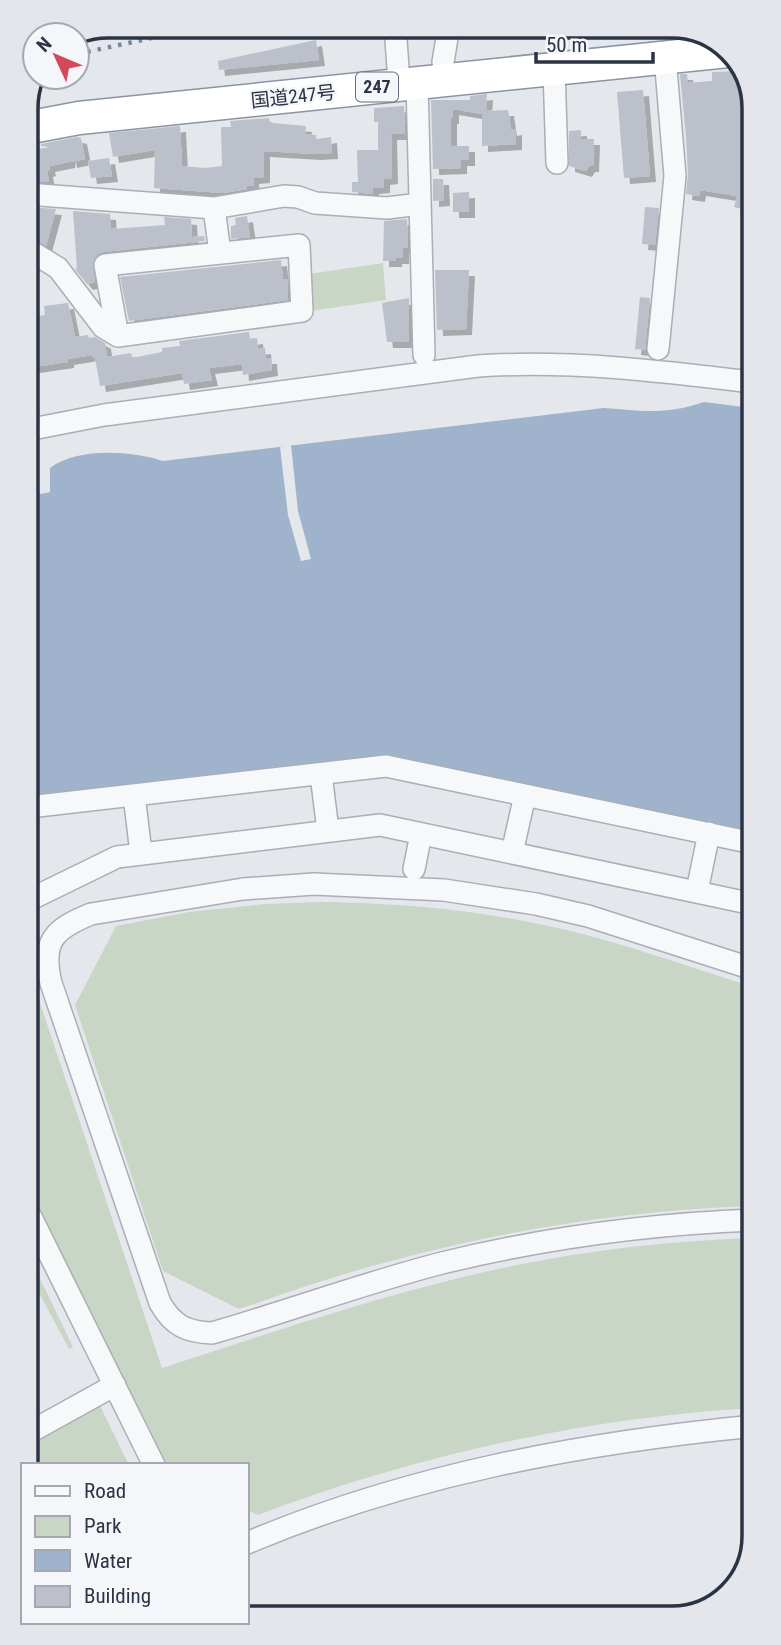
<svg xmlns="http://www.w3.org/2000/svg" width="781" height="1645" font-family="'Roboto Condensed','Noto Sans JP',sans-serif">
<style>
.green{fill:#c9d6c5}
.water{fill:#9fb4cc}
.pier{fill:#e4e7ec}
.building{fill:#bbc0ca;filter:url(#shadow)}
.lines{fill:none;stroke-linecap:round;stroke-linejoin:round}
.minor-casing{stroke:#a9aeb7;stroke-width:24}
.highway-casing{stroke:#8b94a3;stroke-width:35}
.minor{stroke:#f7f8fa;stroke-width:21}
.highway{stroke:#fff;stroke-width:32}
.rail{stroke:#7d8696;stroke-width:4.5;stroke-dasharray:3.5 7;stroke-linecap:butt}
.labels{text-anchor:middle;stroke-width:5;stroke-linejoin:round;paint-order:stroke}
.shield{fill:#f4f6f9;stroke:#676e7b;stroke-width:2}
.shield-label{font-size:18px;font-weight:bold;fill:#2b3445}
.street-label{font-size:19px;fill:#2b3445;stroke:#f4f6f9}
.rim{fill:none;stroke:#2b3445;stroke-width:3.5}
</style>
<defs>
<filter id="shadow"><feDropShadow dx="6" dy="6" stdDeviation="0" flood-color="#0004"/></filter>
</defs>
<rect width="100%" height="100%" fill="#e4e7ec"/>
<path class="green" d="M383,263L386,300L310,311L309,274Z
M320,902C400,903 479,910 558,928C624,943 689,967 753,987L754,1206C631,1210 509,1229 391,1261C340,1274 289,1292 239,1309L163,1271L75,1005L116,926L189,912L265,904Z
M29,970L162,1368C255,1338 348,1306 443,1282C543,1256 650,1241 754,1238V1408C589,1417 412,1456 258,1515L247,1510V1465H163L30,1190Z
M30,1258L73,1347L69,1349L30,1276Z
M100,1406L129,1465H30V1445Z"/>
<path class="water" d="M704,402L751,408L752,836L383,758L28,799V488L41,494L50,492V468C78,447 131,451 163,461L604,408C643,411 666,415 704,402Z"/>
<path class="pier" d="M291,445L298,511L311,559L301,561L288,515L280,447Z"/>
<path class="building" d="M316,40L319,60L219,70L218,61Z
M742,71L745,75L746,147L750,148L751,208L747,210L734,207L737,196L700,190L699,196L686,194L688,175L686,137L680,74H687L688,83L712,81V72Z
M643,90L650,176L624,178L617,92Z
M487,94L486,111L508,110L511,130L516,129V144L482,146V114L453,109V118H451V146H469V160H461V168L433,169L431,100H470V96Z
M404,106L405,134H391L392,178L384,179V187L373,188V194L352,192V182H358L357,150H378V122H374V108Z
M269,118V121L273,123L306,126L305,134L316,135V139L331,137L332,153L315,154L264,151V177L253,178L254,186H247V189L223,193L154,188L155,150L113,157L109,133L180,126L182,166L205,168L222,166L221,127H231L230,121Z
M581,130V139H594L593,166H589L586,171L569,166V131Z
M77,137L81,138L85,159L71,162L70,155L69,162L49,166L50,170L47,171L49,182L30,181L27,156L39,154L38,149L50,147L41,146V144Z
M109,158L112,176L91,178L88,161Z
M433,179H443L444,200L433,201Z
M469,192V212H453V193Z
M27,207L56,209L46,246L27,236Z
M645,207L659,208L655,245L642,244Z
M73,211L110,214L111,229L165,225L164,217L191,219L192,237L204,236L205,241L103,252L97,255L93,261L95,282L87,284L75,269L77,268Z
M247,216L250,237L231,239V226L236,225L235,218Z
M407,219L408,248H403V258H396V261H383L384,221Z
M281,260L283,279H287L288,300L129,321L120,277Z
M435,270H469L466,329L437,330Z
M640,297L650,298L645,350L635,349Z
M409,298V342H387L382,303Z
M68,303L75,337L88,335L89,338L95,337L105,343L107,357L131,353L132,357H137L162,352V348L180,346L179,341L249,332L250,339L257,338L258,349L265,348L266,358H271L272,370L243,375L242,364L209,368L212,380L184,384L182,373L100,386L95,358H93L92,355L68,359V362L27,368V318L45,315L44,306Z"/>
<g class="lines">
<g class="minor-casing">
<path id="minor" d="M395,26L398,68
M443,62L449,26
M554,69L557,163
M417,83L424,355
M27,194L214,208L284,196L298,197L315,203L387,208L420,204
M214,208L220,253
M27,249L58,268L103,327L118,336L302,311L299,245L105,265L118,336
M658,349L675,176L665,57
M27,430L104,415L478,366C569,360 661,371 751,382
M321,774L328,831
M134,795L141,853
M29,807L386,766L753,843
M512,853L525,795
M414,869L421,834
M697,891L709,833
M29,900L117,857L380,825L753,904
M753,969L588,916L536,904L444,890L314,884L243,889L91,914C54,929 41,941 51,983L160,1303C173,1326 187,1332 212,1333C289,1311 364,1283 442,1263C544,1238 649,1224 754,1220
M30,1215L154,1465
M30,1432L115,1385
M247,1543C408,1475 580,1443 754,1426"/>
</g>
<g class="highway-casing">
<path id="highway" d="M26,128L79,118L728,51"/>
</g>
<use href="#minor" class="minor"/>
<use href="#highway" class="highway"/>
<path class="rail" d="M77,54L208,26"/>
</g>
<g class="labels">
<rect class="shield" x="356" y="72.5" width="42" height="29" rx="5"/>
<g class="shield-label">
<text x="377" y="93">247</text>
</g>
<g class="street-label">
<text transform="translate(293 96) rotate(-6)" y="7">国道247号</text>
</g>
</g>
<path d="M0 0H781V1645H0ZM108 38H672A70 70 0 0 1 742 108V1536A70 70 0 0 1 672 1606H108A70 70 0 0 1 38 1536V108A70 70 0 0 1 108 38Z" fill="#e4e6eb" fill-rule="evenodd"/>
<path class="rim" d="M108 38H672A70 70 0 0 1 742 108V1536A70 70 0 0 1 672 1606H108A70 70 0 0 1 38 1536V108A70 70 0 0 1 108 38Z"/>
<rect x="21" y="1463" width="228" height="161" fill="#f4f6f9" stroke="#a4a8b1" stroke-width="2"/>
<rect x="35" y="1486" width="35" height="10" fill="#f7f8fa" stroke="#a4a8b1" stroke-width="2"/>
<text x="84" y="1498" font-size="21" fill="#2b3445">Road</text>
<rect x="35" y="1516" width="35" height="21" fill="#c9d6c5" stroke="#a4a8b1" stroke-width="2"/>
<text x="84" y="1533" font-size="21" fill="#2b3445">Park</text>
<rect x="35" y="1550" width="35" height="21" fill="#9fb4cc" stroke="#a4a8b1" stroke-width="2"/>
<text x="84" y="1568" font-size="21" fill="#2b3445">Water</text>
<rect x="35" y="1586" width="35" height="21" fill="#bbc0ca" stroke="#a4a8b1" stroke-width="2"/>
<text x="84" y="1603" font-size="21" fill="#2b3445">Building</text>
<g transform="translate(56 56) rotate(314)"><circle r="33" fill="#f4f6f9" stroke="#a4a8b1" stroke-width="2"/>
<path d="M0-5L12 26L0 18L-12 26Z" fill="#d1495b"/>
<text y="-10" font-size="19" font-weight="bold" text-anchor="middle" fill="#2b3445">N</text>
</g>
<path d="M536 52v10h117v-10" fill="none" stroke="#2b3445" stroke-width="3.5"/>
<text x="546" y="52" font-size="21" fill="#2b3445" stroke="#f4f6f9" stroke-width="5" paint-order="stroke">50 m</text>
</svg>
